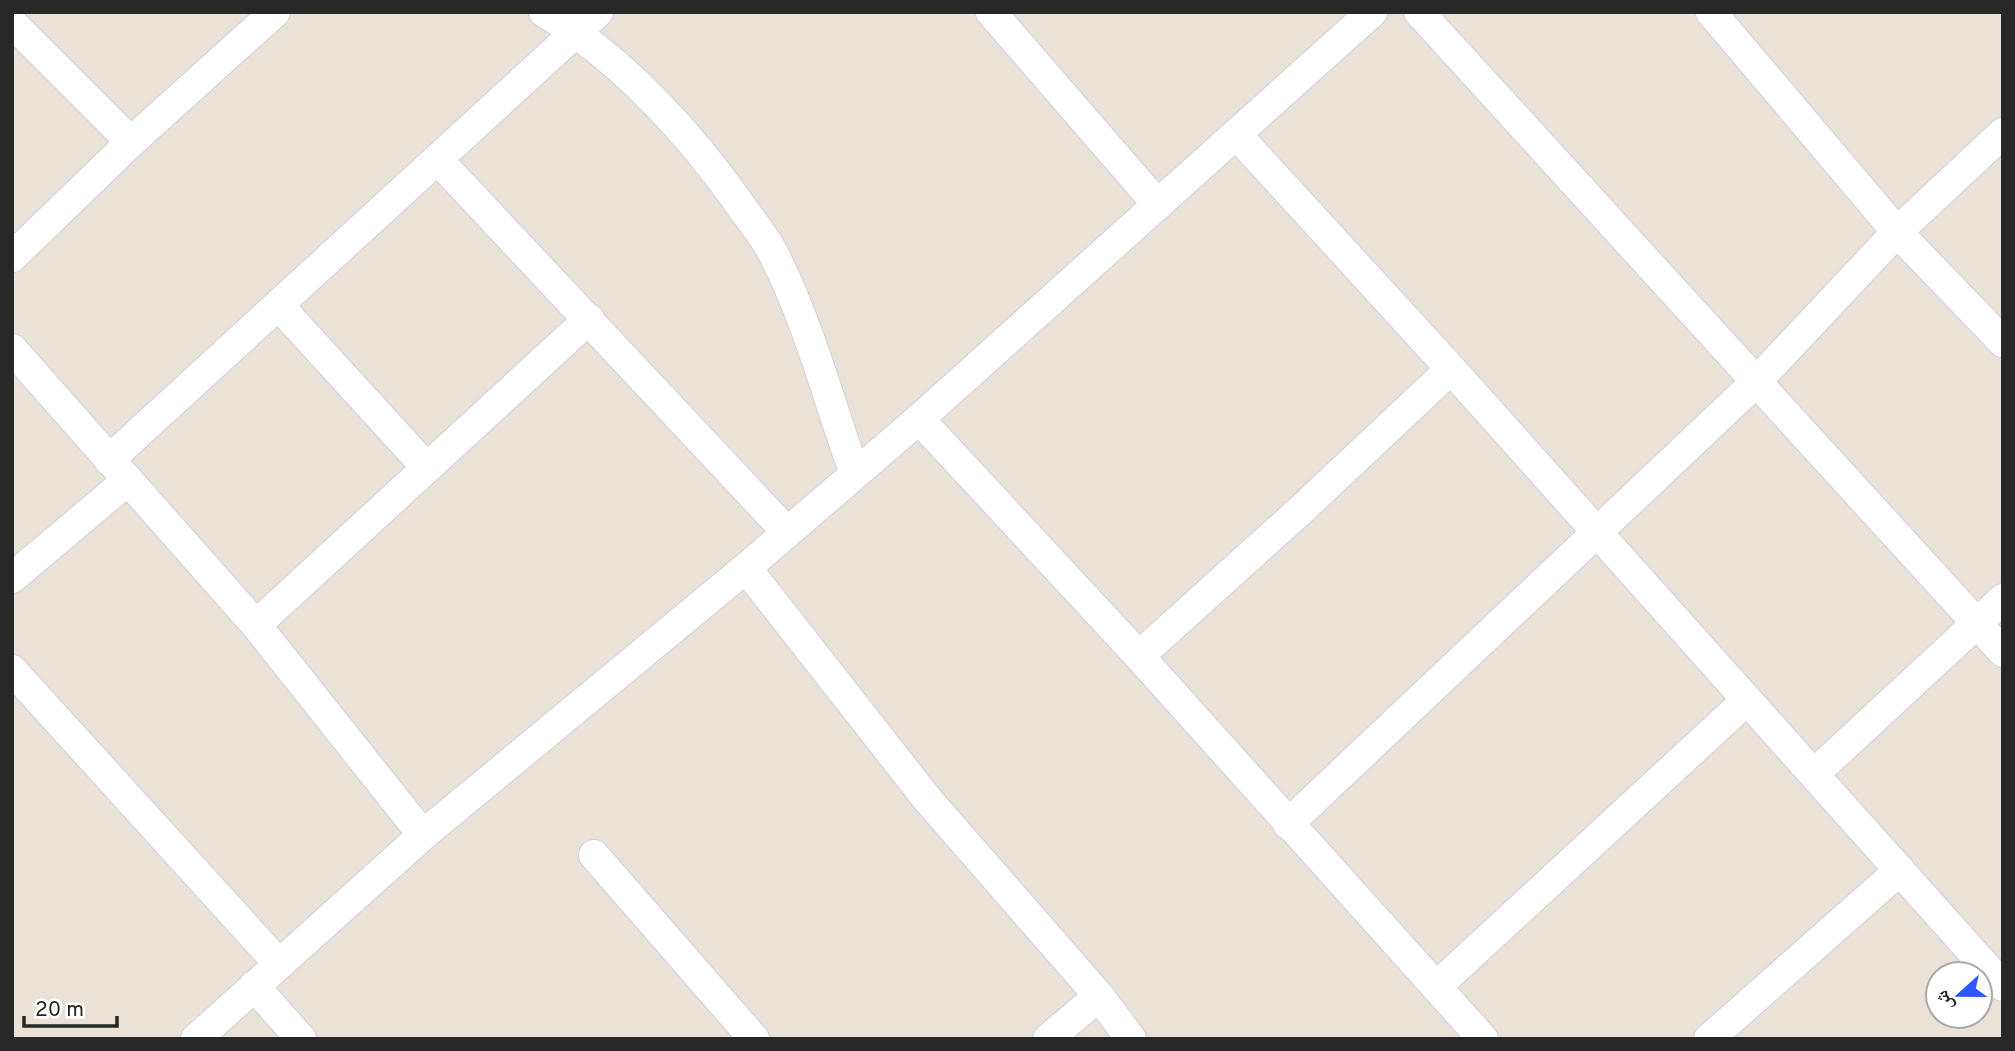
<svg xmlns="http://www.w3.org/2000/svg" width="2015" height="1051" font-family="Overpass,'Noto Naskh Arabic',sans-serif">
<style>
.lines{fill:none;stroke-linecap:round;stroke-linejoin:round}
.street-casing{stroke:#ccd0e1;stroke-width:32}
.street{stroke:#fff;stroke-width:30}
</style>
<rect width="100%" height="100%" fill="#eae2d7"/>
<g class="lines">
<g class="street-casing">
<path id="street" d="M544,12C623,60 691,134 743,209C753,223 765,237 773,253C808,321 828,399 854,471
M991,12L1158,205
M1419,12L2003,652
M1711,12L1897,232L2003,342
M12,23L131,142
M1236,134L1451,369L2003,986
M439,161L786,531
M12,257L131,142L275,12
M279,306L427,468
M12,349L256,625L423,835
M919,419L1139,656L1483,1039
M109,460L598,12
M746,568L928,800L1099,996L1131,1039
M12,578L128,480
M256,625L589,319
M1139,656L1302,509L1451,369
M12,670L279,964
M1814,774L2003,599
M1288,824L1756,382L1897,232L2003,133
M594,855L754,1039
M254,986L301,1039
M1436,987L1747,700
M196,1039L423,835L746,568L919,419L1372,12
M1048,1039L1099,996
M1709,1039L1900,870"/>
</g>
<use href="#street" class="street"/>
</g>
<rect width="2015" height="1051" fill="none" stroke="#272727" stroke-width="28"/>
<g transform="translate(1959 995) rotate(249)"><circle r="33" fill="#ffffff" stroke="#a9a9a9" stroke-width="2"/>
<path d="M0-5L12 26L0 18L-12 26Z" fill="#2f56ff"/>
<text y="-10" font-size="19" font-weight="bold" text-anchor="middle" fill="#272727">ش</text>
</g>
<path d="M24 1016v10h93v-10" fill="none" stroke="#272727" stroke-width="3.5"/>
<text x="35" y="1016" font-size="21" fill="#272727" stroke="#ffffff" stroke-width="5" paint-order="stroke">20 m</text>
</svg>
